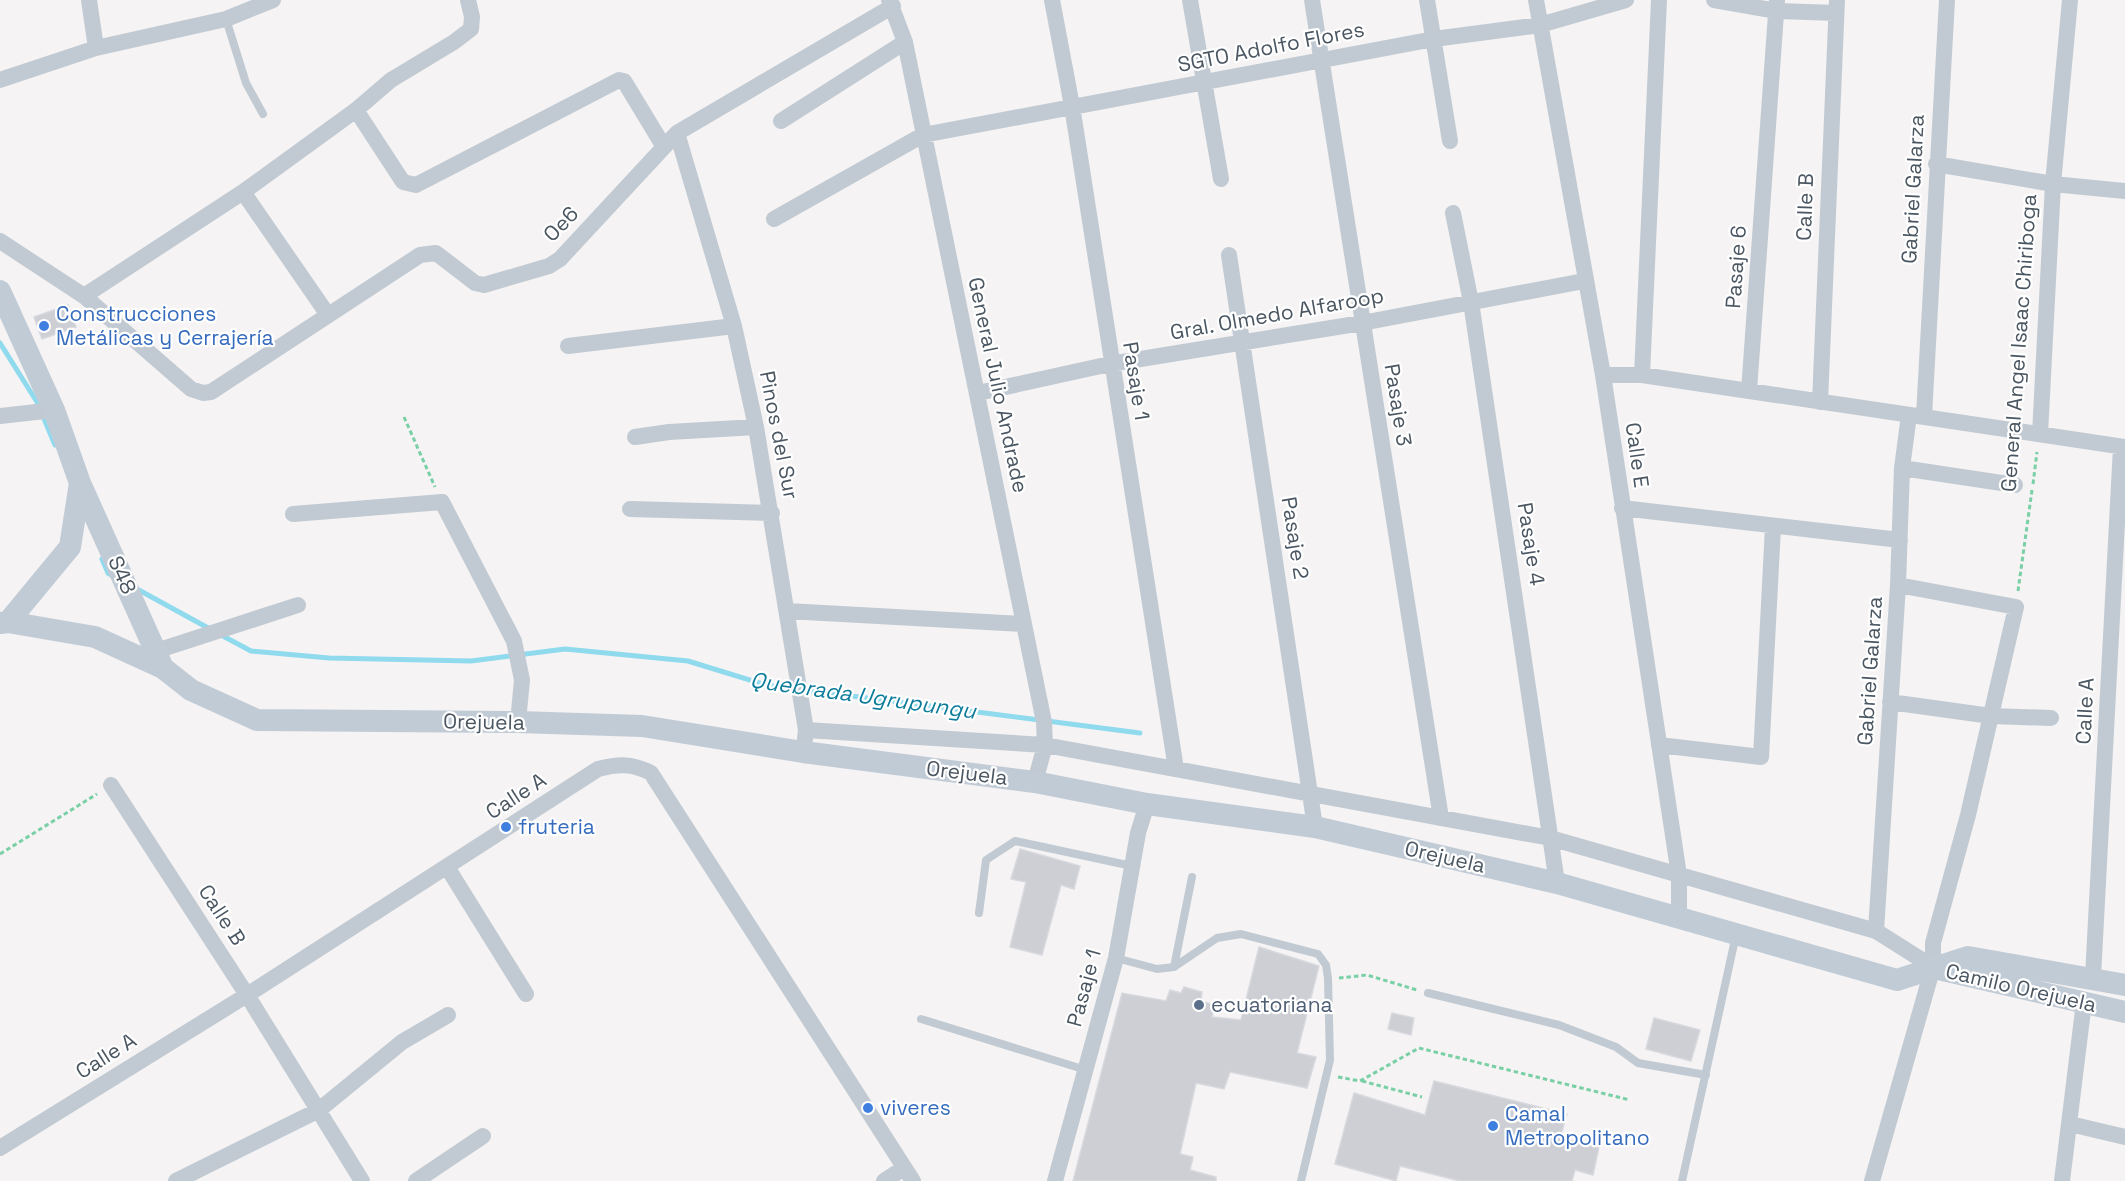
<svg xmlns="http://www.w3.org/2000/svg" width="2125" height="1181" font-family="'Space Grotesk',sans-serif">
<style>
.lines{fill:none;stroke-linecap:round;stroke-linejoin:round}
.stream{stroke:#90daee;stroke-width:5}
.building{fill:#cdcfd5;stroke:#d7d9de;stroke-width:1.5}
.path{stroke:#7ad0a6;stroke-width:3;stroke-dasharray:4.5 3;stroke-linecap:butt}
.lane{stroke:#c1cad2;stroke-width:8}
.street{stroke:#c1cad2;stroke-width:16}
.secondary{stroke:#c1cbd6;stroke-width:22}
.shop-dot{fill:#3f7fe0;stroke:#fff;stroke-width:2}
.service-dot{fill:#5c6f8a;stroke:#fff;stroke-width:2}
.labels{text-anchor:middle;stroke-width:4.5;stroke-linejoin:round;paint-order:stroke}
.street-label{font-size:21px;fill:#4a5661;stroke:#fff}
.shop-label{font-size:21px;fill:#366cbe;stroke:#fff;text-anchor:start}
.service-label{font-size:21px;fill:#4e5e75;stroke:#fff;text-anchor:start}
.water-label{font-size:22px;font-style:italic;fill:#0c7c9b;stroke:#fff}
</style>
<rect width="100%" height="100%" fill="#f5f3f3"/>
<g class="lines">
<path class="stream" d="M0,343L37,402L55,445
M102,559L108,573L113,576
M137,589L210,629
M221,635L251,651L329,658L471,661L565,649L688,661L766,685L1140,733"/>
</g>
<path class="building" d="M68,305L76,327L42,339L34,317Z
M1020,849L1080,866L1074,889L1061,885L1042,955L1010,947L1026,882L1011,879Z
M1259,947L1319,966L1297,1053L1316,1057L1307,1088L1230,1072L1224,1089L1196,1083L1180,1154L1193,1157L1190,1170L1216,1177V1181H1073L1122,993L1166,1001L1170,990L1181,993L1184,987L1202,992L1201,1001L1215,1005L1212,1017L1241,1020Z
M1392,1013L1414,1018L1411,1035L1388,1029Z
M1654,1018L1700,1030L1691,1061L1646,1049Z
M1434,1081L1567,1114L1560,1138L1599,1147L1593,1175L1575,1170L1572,1181H1460L1400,1166L1396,1181L1335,1164L1354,1093L1425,1115Z"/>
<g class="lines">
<path class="path" d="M404,417L435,487
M2033,484L2037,452
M2018,591L2032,490
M0,854L97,794
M1339,978L1367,975L1417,990
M1338,1077L1360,1081L1419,1048L1630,1100
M1362,1081L1422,1097"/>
<path class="lane" d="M226,19L246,83L263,114
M979,913L986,860L1015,841L1132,866
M1116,958L1157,969L1174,967L1217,938L1241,934L1318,954L1326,965L1328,978L1330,1060L1301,1181
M1174,967L1192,877
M1428,993L1559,1025L1616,1047L1638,1063L1706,1075
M921,1019L1086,1070
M1682,1181L1736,935"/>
<path class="street" d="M89,0L96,48
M889,0L905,42L1044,722L1045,745L1035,782
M1052,0L1072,106L1176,769
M1190,0L1221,179
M1312,0L1441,818
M1427,0L1450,141
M1536,0L1603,375L1679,875V918
M1714,0L1777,11L1836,13
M0,80L96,48L226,19L273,0
M356,110L403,182L416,185L619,80L624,81L664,147
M781,121L905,42
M677,133L734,326L756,427L806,730L805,739
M1936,164L2053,184L2125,191
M243,192L328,315
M1453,213L1471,302L1557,883
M774,219L923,135L1434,39L1540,25L1626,0
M0,241L84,296L191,389L203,393L211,392L420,255L436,253L475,283L484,285L549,266L560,259L677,133L893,6
M1229,255L1315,827
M84,296L243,192L356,110L391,80L454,42L471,29L472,17L468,0
M568,346L734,326
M1603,375H1642L2125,447
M1642,375L1659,0
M1749,391L1777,0
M978,393L1110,364L1362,323L1584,281
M1820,402L1837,0
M0,416L54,410
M1924,416L1947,0
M2040,434L2053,184L2070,0
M635,437L669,432L756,427
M1902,468L2015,485
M1622,508L1900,540
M630,509L772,513
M293,514L442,502L514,641L522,680L518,722
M787,611L1024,624
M156,651L298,605
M1890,702L1991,716L2051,718
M806,730L1045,745L1550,838L1876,931L1933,967
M1659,745L1761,757L1773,527
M111,785L247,995L362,1181
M447,867L526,994
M1876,931L1898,585L1902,468L1909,415
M2093,977L2121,447
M2070,1124L2125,1137
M0,1148L247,995L598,769C618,764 632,763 651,773L913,1181
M176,1181L319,1110L402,1042L448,1015
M416,1181L483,1136
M884,1181L904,1168
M1055,1181L1116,958L1138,833L1147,804
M1872,1181L1933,967V943L1968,815L2016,607L1898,585
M2062,1181L2084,1002"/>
<path class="secondary" d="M0,291L54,410L80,483L163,668
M8,622L70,547L80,483
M0,623L8,622L95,637L163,668L191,690L257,720L518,722L642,726L803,752L1035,782L1147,804L1315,827L1557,883L1897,980L1968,957L2125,985
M1934,968L2125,1012"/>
</g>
<g class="shop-dot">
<circle cx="44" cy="326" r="6"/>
<circle cx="506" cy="827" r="6"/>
<circle cx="868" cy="1108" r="6"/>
<circle cx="1493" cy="1126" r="6"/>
</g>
<circle class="service-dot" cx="1199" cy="1005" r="6"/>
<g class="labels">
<g class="street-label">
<text transform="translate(1271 47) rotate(-11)" y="7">SGTO Adolfo Flores</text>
<text transform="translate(1913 189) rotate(-87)" y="7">Gabriel Galarza</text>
<text transform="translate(1805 207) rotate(-88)" y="7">Calle B</text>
<text transform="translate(561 224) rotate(-46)" y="7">Oe6</text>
<text transform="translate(1736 267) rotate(-86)" y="7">Pasaje 6</text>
<text transform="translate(1277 314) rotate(-10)" y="7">Gral. Olmedo Alfaroop</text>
<text transform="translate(2019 343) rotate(-86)" y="7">General Angel Isaac Chiriboga</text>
<text transform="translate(1136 381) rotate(81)" y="7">Pasaje 1</text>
<text transform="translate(998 385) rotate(78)" y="7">General Julio Andrade</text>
<text transform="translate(1398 405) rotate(81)" y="7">Pasaje 3</text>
<text transform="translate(779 435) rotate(79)" y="7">Pinos del Sur</text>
<text transform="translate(1637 455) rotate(82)" y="7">Calle E</text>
<text transform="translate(1295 538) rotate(81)" y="7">Pasaje 2</text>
<text transform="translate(1531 544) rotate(81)" y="7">Pasaje 4</text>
<text transform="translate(122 575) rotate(66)" y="7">S48</text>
<text transform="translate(1870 671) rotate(-86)" y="7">Gabriel Galarza</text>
<text transform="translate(2085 711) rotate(-87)" y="7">Calle A</text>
<text transform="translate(484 722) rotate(1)" y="7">Orejuela</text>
<text transform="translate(967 773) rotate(7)" y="7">Orejuela</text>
<text transform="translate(516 796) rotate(-33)" y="7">Calle A</text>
<text transform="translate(1445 857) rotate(13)" y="7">Orejuela</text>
<text transform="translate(222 915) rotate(57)" y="7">Calle B</text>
<text transform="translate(1084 988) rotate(-75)" y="7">Pasaje 1</text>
<text transform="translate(2021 988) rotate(13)" y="7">Camilo Orejuela</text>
<text transform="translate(106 1056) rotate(-32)" y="7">Calle A</text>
</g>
<g class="shop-label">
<text x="56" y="321">Construcciones<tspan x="56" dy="24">Metálicas y Cerrajería</tspan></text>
<text x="518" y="834">fruteria</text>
<text x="880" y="1115">viveres</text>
<text x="1505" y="1121">Camal<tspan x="1505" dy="24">Metropolitano</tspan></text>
</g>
<g class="service-label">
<text x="1211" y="1012">ecuatoriana</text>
</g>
<g class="water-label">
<text transform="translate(863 695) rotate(8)" y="8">Quebrada Ugrupungu</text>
</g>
</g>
</svg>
